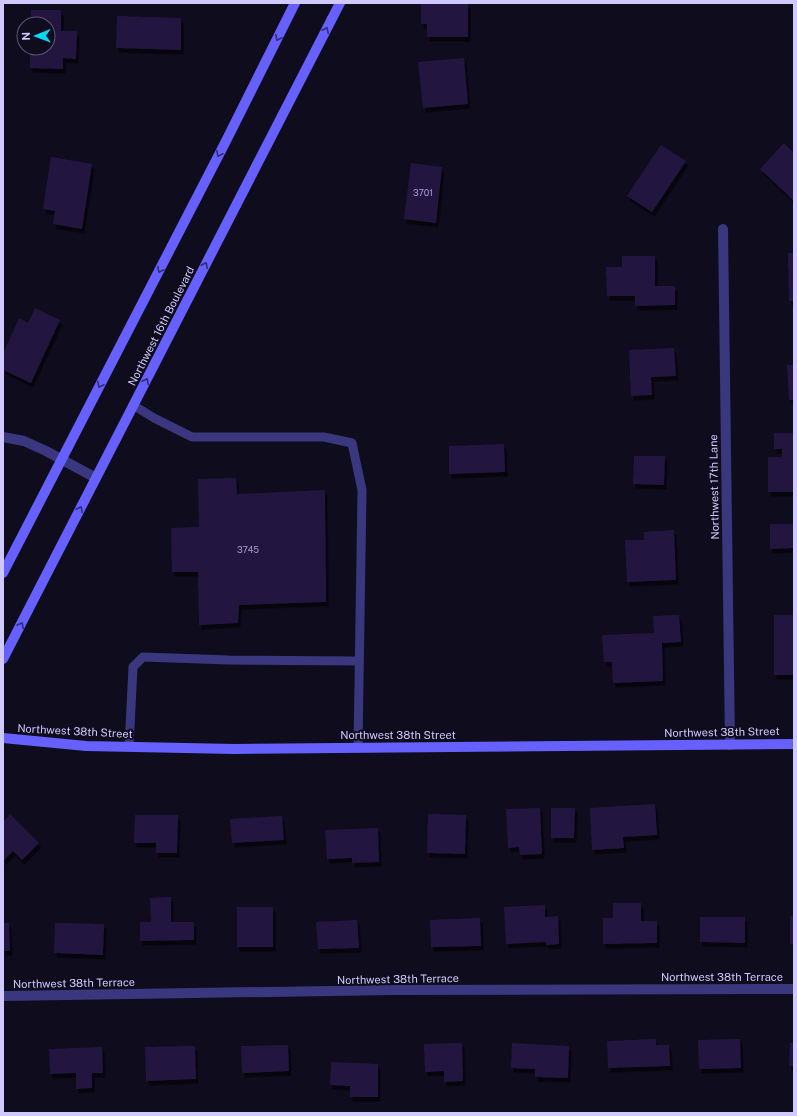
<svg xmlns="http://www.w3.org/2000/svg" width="797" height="1116" font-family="'Public Sans',sans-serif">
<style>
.building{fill:#20183f;filter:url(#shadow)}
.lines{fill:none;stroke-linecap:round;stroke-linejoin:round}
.lane{stroke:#3a377e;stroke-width:9}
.street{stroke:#3a377e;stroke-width:10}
.secondary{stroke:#6560ff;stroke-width:10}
.oneway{stroke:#312e78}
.labels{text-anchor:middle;stroke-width:4;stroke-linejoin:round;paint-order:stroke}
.number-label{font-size:9px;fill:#a49dcf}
.street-label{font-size:11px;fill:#d0c9ff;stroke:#0f0c1e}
</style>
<defs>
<filter id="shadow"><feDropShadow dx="2.5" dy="4.5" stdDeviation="0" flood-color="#0009"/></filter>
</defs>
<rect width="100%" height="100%" fill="#0f0c1e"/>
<path class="building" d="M421,3H468V37H427V24H421Z
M31,10H61V31H77L76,59L63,58V69L30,68V48H48V24H31Z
M117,16L181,18V50L116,48Z
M464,58L468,104L423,108L418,62Z
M784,143L794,153V201L760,169Z
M661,145L686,161L652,212L627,196Z
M51,157L92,164L82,229L53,224L55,211L43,209Z
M411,163L442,167L436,223L404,219Z
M788,253H794V301H789Z
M622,256H655V286H675V305L635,306V296H607L606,267H622Z
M35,308L60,320L31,383L3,370V354L19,318L28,323Z
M674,348L676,376L651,377L652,395L631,396L629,350Z
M787,365H794V400H789Z
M774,433H794V492H768V457H782V449H774Z
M504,444L505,472L449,474V446Z
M634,456H665L664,485L633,484Z
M236,478L237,494L325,490L326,602L239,605L238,623L199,625L198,572H172L171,528L199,527L198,479Z
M770,524H794V548L770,549Z
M674,530L676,580L627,582L625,540H644V532Z
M679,615L681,642L662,643L663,681L613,683L612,662H604L602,635L654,633L653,616Z
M774,615H794V675H774Z
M655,804L657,835L623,837L624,848L592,850L590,808Z
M540,808L542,854L520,855L519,847L508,848L506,809Z
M551,808H575L574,838H551Z
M10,814L39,843L22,860L13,851L3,861V822Z
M428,814L466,815L465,854L427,853Z
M135,815H178L177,853H156V843H134Z
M282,816L284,840L232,843L230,819Z
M378,828L379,862L352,863V858L327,859L325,830Z
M171,897V922H194V940L140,941V922H151L150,898Z
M613,903H641V921H657V943L603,944V918H613Z
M545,905V917L558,916L559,944L546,945V942L506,944L504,907Z
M237,907H273V947H237Z
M790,916H794V944H790Z
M700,917H745V943L700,942Z
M480,918L481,946L431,947L430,920Z
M357,920L359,948L318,949L316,922Z
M3,923H9L10,951H3Z
M55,923L104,924L103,955L54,953Z
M656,1039V1045H669L670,1066L608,1068L607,1041Z
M740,1039L741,1068L699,1069L698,1040Z
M462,1043L463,1081L444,1082V1071L425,1072L424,1044Z
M512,1043L569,1046L568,1078L535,1077V1069L511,1068Z
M790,1043H794V1066H789Z
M288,1045L289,1071L242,1073L241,1046Z
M195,1046L196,1079L146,1081L145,1047Z
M102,1047L103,1073H92V1088L76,1089V1073L50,1074L49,1049Z
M331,1062L378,1064V1097H350V1086L330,1085Z"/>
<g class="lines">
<path class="lane" d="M133,405L154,418L192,437H324L352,443L362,490L358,748
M129,747L133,667L143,657L229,660L359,661"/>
<path class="street" d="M723,229L730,745
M3,437L24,441L46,451L96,478
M3,996L394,990L794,989"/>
<path class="secondary" d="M3,573L226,141L295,3
M3,659L340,3
M3,738L86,746L234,749L794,744"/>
</g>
<defs><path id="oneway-chevron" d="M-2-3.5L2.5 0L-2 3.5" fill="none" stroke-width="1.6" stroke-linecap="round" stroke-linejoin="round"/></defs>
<g class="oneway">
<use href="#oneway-chevron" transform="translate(326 30) rotate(-63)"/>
<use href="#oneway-chevron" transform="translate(278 38) rotate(117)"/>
<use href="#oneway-chevron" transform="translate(219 154) rotate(117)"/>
<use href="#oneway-chevron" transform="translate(205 265) rotate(-63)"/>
<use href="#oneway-chevron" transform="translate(160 270) rotate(117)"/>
<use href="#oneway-chevron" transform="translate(146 381) rotate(-63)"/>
<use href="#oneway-chevron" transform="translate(100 385) rotate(117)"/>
<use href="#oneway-chevron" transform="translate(80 509) rotate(-63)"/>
<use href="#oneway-chevron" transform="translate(21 625) rotate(-63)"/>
</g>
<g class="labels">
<g class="number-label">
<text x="423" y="196">3701</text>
<text x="248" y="553">3745</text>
</g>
<g class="street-label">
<text transform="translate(161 326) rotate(-63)" y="4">Northwest 16th Boulevard</text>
<text transform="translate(714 487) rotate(-91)" y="4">Northwest 17th Lane</text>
<text transform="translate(75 731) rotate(3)" y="4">Northwest 38th Street</text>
<text transform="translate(722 732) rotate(-1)" y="4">Northwest 38th Street</text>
<text x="398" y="739">Northwest 38th Street</text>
<text x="722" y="981">Northwest 38th Terrace</text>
<text transform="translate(398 979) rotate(-1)" y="4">Northwest 38th Terrace</text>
<text transform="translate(74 983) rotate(-1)" y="4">Northwest 38th Terrace</text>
</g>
</g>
<rect width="797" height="1116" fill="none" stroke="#d0c9ff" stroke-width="8"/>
<g transform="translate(36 36) rotate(269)"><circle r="19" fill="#0f0c1e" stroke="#5c5878"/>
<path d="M0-3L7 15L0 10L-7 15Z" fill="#00daf4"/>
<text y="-6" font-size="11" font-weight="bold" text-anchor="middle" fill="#d0c9ff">N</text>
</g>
</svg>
